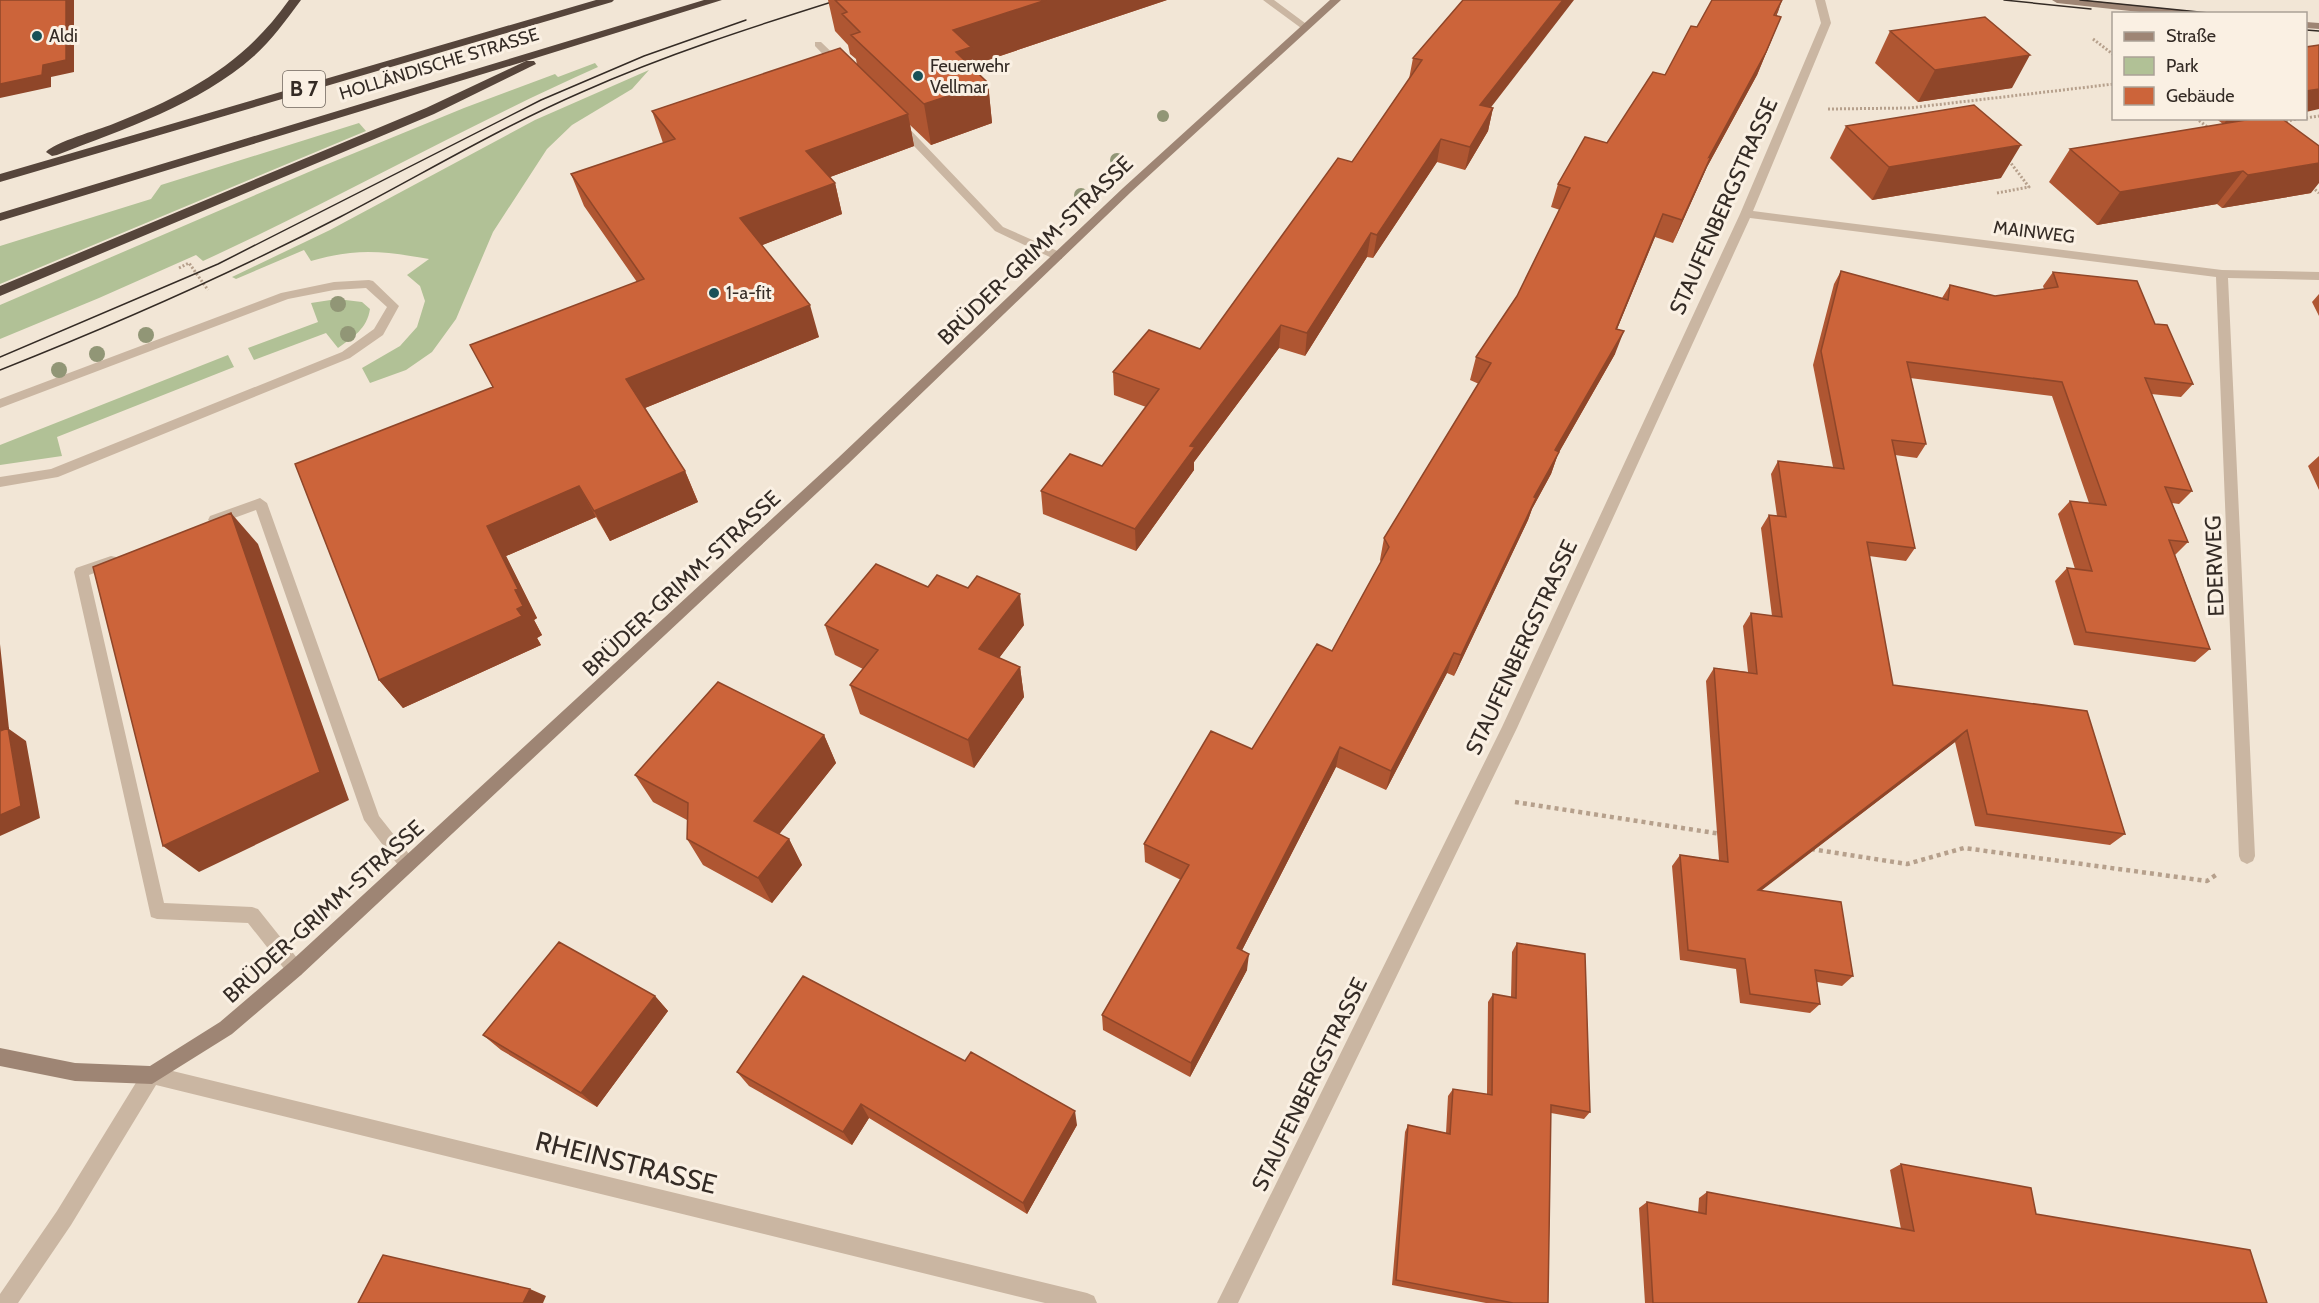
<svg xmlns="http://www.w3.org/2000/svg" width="2319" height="1303" font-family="Cabin,sans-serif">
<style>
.green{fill:#b1c196}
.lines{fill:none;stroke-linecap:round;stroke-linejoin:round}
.path-far1{stroke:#b6a08c;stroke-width:3;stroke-dasharray:2 2;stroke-linecap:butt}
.path{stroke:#b6a08c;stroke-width:4.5;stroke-dasharray:4 4;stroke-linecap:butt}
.lane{fill:#cab6a2;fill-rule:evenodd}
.street{fill:#cab6a2;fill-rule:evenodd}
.secondary{fill:#9e8574;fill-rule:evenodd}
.highway{fill:#56453b;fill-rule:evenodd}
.tram{stroke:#342b25;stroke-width:1.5}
.tree{fill:#919676}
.wall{fill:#af5632}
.shaded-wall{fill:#8f4629}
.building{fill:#cc643a;stroke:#8f4629;stroke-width:1.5}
.poi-dot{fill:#195158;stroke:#faf0e3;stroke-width:2}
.labels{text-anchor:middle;stroke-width:6;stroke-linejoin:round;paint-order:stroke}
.far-poi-label{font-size:18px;fill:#342b25;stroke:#faf0e3;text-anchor:start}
.far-street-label{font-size:18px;fill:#342b25;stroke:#faf0e3}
.shield{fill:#faf0e3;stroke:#6f665e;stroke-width:1.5}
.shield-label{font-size:21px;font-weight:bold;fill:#342b25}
.street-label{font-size:22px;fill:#342b25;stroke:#faf0e3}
.near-street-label{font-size:27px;fill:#342b25;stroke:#faf0e3}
</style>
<rect width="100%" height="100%" fill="#f2e6d6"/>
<path class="green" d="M595,63L598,67C463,127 336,200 203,261L196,255L99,298L0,339V305L318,168L464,108L555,74L558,77Z
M649,70L632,89L572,125L547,149L493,232L456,319L432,352L406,370L370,383L362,368L400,346L417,327L425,301L420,286L407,275L429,259C383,251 356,248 311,261L304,250L236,279L232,277L330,230L535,120Z
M359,123L366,131L0,284V246L151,199L161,185Z
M337,299L362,302L370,309C367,329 353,337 338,348L326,333L254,360L248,348L318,322L311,303Z
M228,355L234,367L57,437L62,456L0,465V445Z"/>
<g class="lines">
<path class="path-far1" d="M2093,39L2114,55
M1828,109L1909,108L2114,84
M2196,118L2211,130
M2306,118L2319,116
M2282,122L2302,118
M2312,187L2319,193
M1997,193L2029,187L2007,158
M179,268L189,263L208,290"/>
<path class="path" d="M1515,802L1721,834
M1811,849L1907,864L1964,848L2207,881L2216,875"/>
<path class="lane" d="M1263,0H1274L1309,26L1301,28Z
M815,42H821L845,65V69H837L815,46Z
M897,119L901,120L1003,227L1062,253V259H1054L995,231L893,124L892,122Z
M369,280L373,281L399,306L383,335L350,358L58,477L0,487V477L51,469L342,352L374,329L387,307L366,288L334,290L288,299L0,408V399L281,293L334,282Z
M260,498L267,503L379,816L413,859L415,864L413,869L407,872L401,869L364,820L256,510L215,525L208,520L210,516Z
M111,556L116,557L118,561L116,565L89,575L164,903L252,907L258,909L301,963L304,969L301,975L295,977L289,975L248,923L157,919L151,917L74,572L76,568Z"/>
<path class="street" d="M1815,0H1825L1831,23L1753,211L2222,270L2319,272V280L2228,278L2255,856L2253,861L2247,864L2241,861L2239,856L2216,277L1750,218L1517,728L1238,1303H1217L1502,727L1740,214L1821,23Z
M152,1066L1087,1293L1094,1296L1097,1303H1045L156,1085L71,1225L18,1303H0V1294L57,1211L145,1068Z"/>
<path class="secondary" d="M1330,0H1341L1131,192L848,464L301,975L232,1034L152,1084L75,1081L0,1066V1048L75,1063L150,1066L220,1022L289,963L838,458L1123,188Z
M2052,0H2084L2190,11L2194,14H2158L2057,3Z
M2306,22L2319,23V29L2306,28Z"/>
<path class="highway" d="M289,0H301C286,20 272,40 254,56C199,105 123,129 57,155L52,156L46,152C55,142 98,130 113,124C186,95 243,65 289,0Z
M596,0H614L612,2L0,182V174Z
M704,0H722L526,61H534L536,64L434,114L0,296V286L426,108L526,61L0,221V213Z"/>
<path class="tram" d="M2004,0L2091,9
M2080,0L2219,14
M2306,30L2319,31
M0,357L218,264L541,100L644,56L746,20
M0,370C116,324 230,274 340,217C421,175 499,128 582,92C665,55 752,27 838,0"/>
</g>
<g class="tree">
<circle cx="1163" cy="116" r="6"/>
<circle cx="1117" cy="160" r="7"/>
<circle cx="1081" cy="195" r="7"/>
<circle cx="338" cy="304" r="8"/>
<circle cx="348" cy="334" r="8"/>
<circle cx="146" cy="335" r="8"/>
<circle cx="97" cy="354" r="8"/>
<circle cx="59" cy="370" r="8"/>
</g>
<path class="wall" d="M828,0H1167L973,65L974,70L988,83L992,123L931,145L910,125L914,146L830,177L835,183L842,214L762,245L819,337L645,408L685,471L698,502L610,541L596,517L506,556L537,618L534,620L542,635L537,638L541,645L403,708L379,680L493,387L637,282L584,206L571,174L663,143L652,111L857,65L856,59L850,54L848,45L835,31Z
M1463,0L1491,108H1493L1488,131L1465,170L1437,162L1373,258L1367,257L1305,356L1279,348L1194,462V470L1136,551L1043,514L1041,491L1102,466L1146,407L1114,395L1113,372L1200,349L1352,162L1409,79L1413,58Z
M1782,0L1776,16L1772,39L1757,75L1707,167L1673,243L1655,237L1617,329L1615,354L1558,454L1551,474L1532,509L1528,520L1454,676L1447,673L1386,790L1336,767L1242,950L1247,970L1190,1077L1103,1030L1102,1015L1181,880L1145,862L1144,844L1252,749L1332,651L1381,562L1380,560L1384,538L1479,384L1470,380L1476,357L1517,296L1560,210L1551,207L1558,184L1607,143L1665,75L1697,27Z
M1890,31L2012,88L1918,102L1875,63Z
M2215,118H2282L2311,193L2222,208L2217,204L2097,225L2049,182L2070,149L2223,124Z
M1846,126L2001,178L1872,200L1830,158Z
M1841,271L1942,298L1950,285L1995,296L2044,289L2043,286L2053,272L2155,324L2193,384L2181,397L2151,394L2192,491L2179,504L2172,503L2188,542L2175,555L2210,649L2195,662L2074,645L2055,581L2067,568L2075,569L2058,514L2070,501L2089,503L2052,396L1910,378L1926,444L1917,458L1895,455L1915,548L1906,561L1869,556L1893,685L2087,711L2125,834L2110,845L1975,826L1955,742L1761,890L1853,976L1842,986L1817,982L1820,1004L1810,1013L1740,1003L1736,969L1680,960L1672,866L1680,855L1719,860L1706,681L1714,668L1748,672L1743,626L1751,613L1772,616L1761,528L1769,515L1777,516L1771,474L1778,461L1833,467L1813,365L1834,284Z
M2319,294V316L2312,302Z
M2319,456V490L2308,466Z
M825,625H1024L999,658L1020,667L1024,697L974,768L860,714L850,685L863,669L835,655Z
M824,735L836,763L779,834L789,839L802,865L772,903L703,865L687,839V820L653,802L635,775Z
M1517,943L1590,1112L1584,1119L1551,1113L1548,1303H1486L1392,1285L1405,1132L1408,1125L1446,1133L1448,1096L1453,1089L1487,1095L1488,1002L1493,994L1511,997L1512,952Z
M655,996L668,1011L597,1107L501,1050L483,1035Z
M737,1072L1077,1125L1027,1214L869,1118L852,1145L749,1086Z
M1901,1164L2036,1214L2267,1303H1645L1639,1208L1647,1202L1698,1213L1699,1198L1707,1192L1901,1229L1890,1170Z"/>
<path class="shaded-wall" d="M66,0H74V72L51,77V87L0,98V84L43,65Z
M1046,0H1167L973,65L976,87L988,83L992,123L931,145L924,104L953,30Z
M1563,0H1574L1475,128L1480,105Z
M1782,0L1778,12L1766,38Z
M1781,17L1757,75L1707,167L1673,243L1682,220L1709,157Z
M2030,55L2012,88L1918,102L1935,70Z
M2319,89V109L2306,112V91Z
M1493,108L1488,131L1465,170L1470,147Z
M908,114L914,146L814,183L806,151Z
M2228,118H2263L2223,125Z
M1441,139L1437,162L1373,258L1377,235Z
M2021,145L2001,178L1872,200L1889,167Z
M2319,163V183L2311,193L2222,208L2248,175Z
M2243,171L2217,204L2097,225L2120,192Z
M835,183L842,214L750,250L740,218Z
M1663,214L1655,237L1608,351L1616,329Z
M1371,233L1367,257L1305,356L1307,333Z
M810,305L819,337L640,410L626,379Z
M1281,325L1279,348L1194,462V470L1136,551L1135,529L1190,446Z
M1624,331L1615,354L1558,454L1551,474L1532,509L1528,520L1454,676L1461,655L1555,450Z
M685,471L698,502L610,541L594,511Z
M579,486L596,517L506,556L537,618L534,620L542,635L537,638L541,645L403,708L379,680L517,609L515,590L487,526Z
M231,513L258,544L349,800L199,872L163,846Z
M1020,594L1024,625L984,678L979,649Z
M0,644L9,729L26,741L40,818L0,836Z
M1454,653L1447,673L1386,790L1391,771Z
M1020,667L1024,697L974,768L968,740Z
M1967,730L1955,742L1749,900L1758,890Z
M824,735L836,763L769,847L754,821Z
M1340,747L1336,767L1235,964L1237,948Z
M789,839L802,865L772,903L758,878Z
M1249,954L1247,970L1190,1077L1191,1063Z
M655,996L668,1011L597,1107L581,1093Z
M861,1104L869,1118L852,1145L843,1132Z
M1075,1111L1077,1125L1027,1214L1023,1203Z
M530,1289L546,1296L543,1303H523Z"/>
<path class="building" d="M0,0H66V60L43,65L42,75L0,84Z
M835,0H1046L953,30L971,47L956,52L988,83L924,104L851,35L860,32L842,14L847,12Z
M1463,0H1563L1480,105L1493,108L1470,147L1441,139L1377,235L1371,233L1307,333L1281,325L1190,446L1195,447L1135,529L1041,491L1070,454L1102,466L1159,389L1113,372L1149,330L1200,349L1338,158L1352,162L1422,60L1413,58Z
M1712,0H1782L1774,15L1781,17L1766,52L1709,157L1711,156L1682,220L1663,214L1616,329L1624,331L1555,450L1559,452L1534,497L1536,498L1461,655L1454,653L1391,771L1340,747L1237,948L1249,954L1191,1063L1102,1015L1189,865L1144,844L1211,731L1252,749L1317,644L1332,651L1389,547L1384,538L1491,363L1476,357L1517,296L1570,188L1558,184L1585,137L1607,143L1653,72L1665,75L1691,26L1697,27Z
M1985,17L2030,55L1935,70L1890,31Z
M2319,45V89L2306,91V47Z
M840,48L908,114L806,151L835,183L740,218L810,305L626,379L685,471L594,511L579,486L487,526L518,589L515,590L523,606L517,609L522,616L379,680L295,464L493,387L470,345L644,279L571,174L675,139L652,111Z
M1974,105L2021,145L1889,167L1846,126Z
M2258,118H2281L2319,146V163L2248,175L2243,171L2120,192L2070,149Z
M1841,271L1948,300L1950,285L1995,296L2058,287L2053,272L2137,281L2155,324L2167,325L2193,384L2145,378L2192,491L2165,487L2188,542L2169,540L2210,649L2086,632L2067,568L2092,571L2070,501L2106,505L2062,382L1907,362L1926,444L1892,440L1915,548L1867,542L1893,685L2087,711L2125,834L1987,814L1967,730L1758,890L1841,902L1853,976L1815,970L1820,1004L1750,994L1745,959L1688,950L1680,855L1728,862L1714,668L1757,674L1751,613L1782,617L1769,515L1786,517L1778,461L1844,469L1821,351Z
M231,513L320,772L163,846L93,567Z
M876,564L928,587L937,575L968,588L977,576L1020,594L979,649L1020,667L968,740L850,685L878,650L825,625Z
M718,682L824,735L754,821L789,839L758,878L687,839L688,803L635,775Z
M8,728L21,806L0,815V731Z
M559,942L655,996L581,1093L483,1035Z
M1517,943L1585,954L1590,1112L1551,1105L1548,1303H1513L1396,1280L1408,1125L1450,1134L1453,1089L1492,1095L1493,994L1516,998Z
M803,976L965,1061L971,1052L1075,1111L1023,1203L861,1104L843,1132L737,1072Z
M1901,1164L2031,1188L2036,1214L2250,1250L2267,1303H1653L1647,1202L1706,1214L1707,1192L1914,1231Z
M383,1255L530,1289L523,1303H358Z"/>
<g class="poi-dot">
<circle cx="37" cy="36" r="6"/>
<circle cx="918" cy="76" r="6"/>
<circle cx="714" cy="293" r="6"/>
</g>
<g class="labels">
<g class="far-poi-label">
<text x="49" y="42">Aldi</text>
<text x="930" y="72">Feuerwehr<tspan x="930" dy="21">Vellmar</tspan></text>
<text x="726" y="299">1-a-fit</text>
</g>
<g class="far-street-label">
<text transform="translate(439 64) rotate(-17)" y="6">HOLLÄNDISCHE STRASSE</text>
<text transform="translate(2034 232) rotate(7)" y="6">MAINWEG</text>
</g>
<rect class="shield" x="283" y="71" width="42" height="36" rx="4.5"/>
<g class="shield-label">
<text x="304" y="96">B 7</text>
</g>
<g class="street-label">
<text transform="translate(1723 206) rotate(-66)" y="8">STAUFENBERGSTRASSE</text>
<text transform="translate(1035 250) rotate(-44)" y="8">BRÜDER-GRIMM-STRASSE</text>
<text transform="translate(2214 566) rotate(-92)" y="8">EDERWEG</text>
<text transform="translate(681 583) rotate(-43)" y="8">BRÜDER-GRIMM-STRASSE</text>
<text transform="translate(1521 647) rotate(-65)" y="8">STAUFENBERGSTRASSE</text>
<text transform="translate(323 911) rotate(-42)" y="8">BRÜDER-GRIMM-STRASSE</text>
<text transform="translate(1309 1084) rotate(-64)" y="8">STAUFENBERGSTRASSE</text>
</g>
<g class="near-street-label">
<text transform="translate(626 1163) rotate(14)" y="9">RHEINSTRASSE</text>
</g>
</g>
<rect x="2112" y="12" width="195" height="108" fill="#faf0e3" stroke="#aba197" stroke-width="1.5"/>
<rect x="2124" y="32" width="30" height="9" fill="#9e8574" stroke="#aba197" stroke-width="1.5"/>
<text x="2166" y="42" font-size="18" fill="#342b25">Straße</text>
<rect x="2124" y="57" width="30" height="18" fill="#b1c196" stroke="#aba197" stroke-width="1.5"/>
<text x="2166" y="72" font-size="18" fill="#342b25">Park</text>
<rect x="2124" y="87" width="30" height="18" fill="#cc643a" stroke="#aba197" stroke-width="1.5"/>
<text x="2166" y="102" font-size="18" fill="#342b25">Gebäude</text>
</svg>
